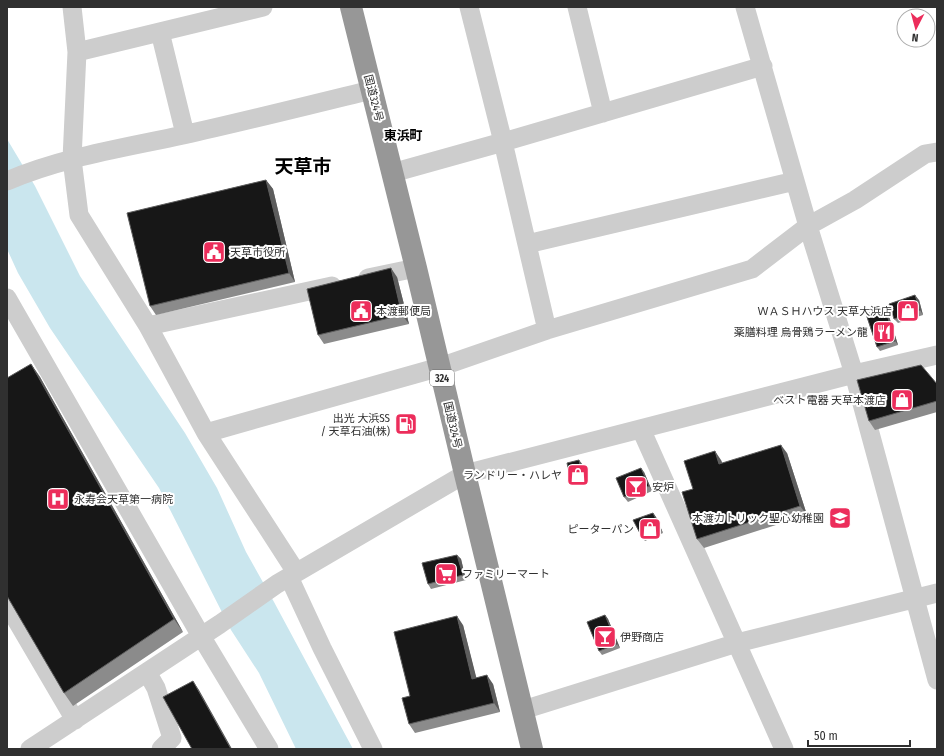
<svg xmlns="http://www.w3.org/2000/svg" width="944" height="756" font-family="'Fira Sans Condensed','Noto Sans JP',sans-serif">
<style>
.water{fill:#cae6ee}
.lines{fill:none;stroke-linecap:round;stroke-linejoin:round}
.minor{stroke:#cdcdcd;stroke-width:19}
.highway{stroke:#979797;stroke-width:22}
.wall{fill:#8b8b8b}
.shaded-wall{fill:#5d5d5d}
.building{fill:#171717;stroke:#5d5d5d}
.labels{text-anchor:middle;stroke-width:4;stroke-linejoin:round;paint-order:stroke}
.shield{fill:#fff;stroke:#6e6e6e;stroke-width:1}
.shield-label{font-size:10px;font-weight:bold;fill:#303030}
.street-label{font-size:11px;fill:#303030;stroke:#fff}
.poi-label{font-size:11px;fill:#303030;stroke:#fff;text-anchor:end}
.quarter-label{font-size:13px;font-weight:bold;fill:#000;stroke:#fff}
.town-label{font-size:19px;font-weight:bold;fill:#000;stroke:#fff}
</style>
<rect width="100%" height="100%" fill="#fff"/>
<path class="water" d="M7,139L35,186L80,276L185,433L217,488L246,552L274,602L353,749H296L259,673L231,630L159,488L50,328L18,273L7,249Z"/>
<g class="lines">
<path class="minor" d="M72,7L77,52L72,159L79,215L148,326L206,433L296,572
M469,7L503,142L547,330
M577,7L603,113
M745,7L808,226L854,374L937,680
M160,32L185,134
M77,52L263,7
M392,173L503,142L763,66
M7,181C63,157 124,148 183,135C246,121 309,105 372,90
M527,244L795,181
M368,278L416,268
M7,298L201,636L269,749
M148,326L332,286
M641,429L784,749
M206,433L440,367L547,330L752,269L808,226L855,200L925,154L937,152
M289,577L322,648L373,749
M7,604L75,720
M147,672L156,688L172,738L161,749
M523,710L737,643L937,593
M30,749L220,624L277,584L465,474L854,374L937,355"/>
<path class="highway" d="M351,7L416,268L465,474L532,749"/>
</g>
<path class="wall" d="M266,180L273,189L295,282L156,315L150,306Z
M397,277L409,324L324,344L318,335Z
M919,300L923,315L898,323L894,319Z
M888,313L898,345L880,351L877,347Z
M31,364L40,377L183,632L73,706L64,693Z
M937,384V412L875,430L869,421Z
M787,453L807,515L704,548L697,539L693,489L721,460L722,463Z
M583,465L586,483L574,486L571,482Z
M644,472L652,491L628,502L624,497Z
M653,513L656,517L663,533L645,541L642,537Z
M457,555L461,559L466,580L431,589L428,584Z
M605,615L608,619L620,648L602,655L599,651Z
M463,625L476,678L493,684L500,712L415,733L409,724L410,696Z"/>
<path class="shaded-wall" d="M266,180L273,189L295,282L289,273Z
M391,268L397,277L409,324L402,315Z
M915,295L919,300L923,315L920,310Z
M885,308L888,313L898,345L895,341Z
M31,364L40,377L183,632L174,619Z
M781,445L787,453L807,515L800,506Z
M715,451L721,460L726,473L719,464Z
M579,460L583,465L586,483L583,479Z
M641,468L644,472L652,491L649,486Z
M653,513L656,517L663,533L660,528Z
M457,555L461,559L466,580L463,575Z
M605,615L608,619L620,648L617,644Z
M457,616L463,625L479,688L472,679Z
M487,675L493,684L500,712L494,703Z
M193,681L199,690L232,749H231Z"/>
<path class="building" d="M266,180L289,273L150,306L127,213Z
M391,268L402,315L318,335L307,289Z
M915,295L920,310L894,319L889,304Z
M885,308L895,341L877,347L866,314Z
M31,364L174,619L64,693L7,596V378Z
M921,365L937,384V401L869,421L857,380Z
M781,445L800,506L697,539L682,492L693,489L684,461L715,451L719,464Z
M579,460L583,479L571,482L567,463Z
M641,468L649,486L624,497L616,478Z
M653,513L660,528L642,537L633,520Z
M457,555L463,575L428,584L422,563Z
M605,615L617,644L599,651L587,622Z
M457,616L472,679L487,675L494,703L409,724L402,698L410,696L394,632Z
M193,681L231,749H192L163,697Z"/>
<defs>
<g id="civic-square" transform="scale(1.15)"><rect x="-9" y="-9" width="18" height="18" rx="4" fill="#ec2d5b" stroke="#fff"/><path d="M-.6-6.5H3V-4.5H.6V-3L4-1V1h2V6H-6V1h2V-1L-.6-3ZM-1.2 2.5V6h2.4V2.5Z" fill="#fff"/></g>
<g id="shop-square" transform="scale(1.15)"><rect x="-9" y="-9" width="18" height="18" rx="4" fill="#ec2d5b" stroke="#fff"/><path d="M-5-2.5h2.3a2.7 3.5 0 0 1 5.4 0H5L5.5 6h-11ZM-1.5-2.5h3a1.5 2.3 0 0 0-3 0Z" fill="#fff"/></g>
<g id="restaurant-square" transform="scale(1.15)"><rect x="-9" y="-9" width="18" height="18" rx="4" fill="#ec2d5b" stroke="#fff"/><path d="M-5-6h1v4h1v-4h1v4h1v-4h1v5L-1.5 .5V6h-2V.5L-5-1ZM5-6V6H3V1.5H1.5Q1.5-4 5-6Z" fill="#fff"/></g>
<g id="fuel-square" transform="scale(1.15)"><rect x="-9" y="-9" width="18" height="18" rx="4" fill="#ec2d5b" stroke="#fff"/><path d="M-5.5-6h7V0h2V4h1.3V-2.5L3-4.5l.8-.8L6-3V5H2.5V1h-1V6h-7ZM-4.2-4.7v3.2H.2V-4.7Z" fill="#fff"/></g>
<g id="bar-square" transform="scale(1.15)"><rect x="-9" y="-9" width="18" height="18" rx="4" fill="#ec2d5b" stroke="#fff"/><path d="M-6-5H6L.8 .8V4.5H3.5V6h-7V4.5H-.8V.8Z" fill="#fff"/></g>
<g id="hospital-square" transform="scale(1.15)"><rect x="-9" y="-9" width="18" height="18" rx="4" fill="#ec2d5b" stroke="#fff"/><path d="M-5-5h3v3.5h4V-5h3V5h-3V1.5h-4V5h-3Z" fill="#fff"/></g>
<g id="school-square" transform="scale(1.15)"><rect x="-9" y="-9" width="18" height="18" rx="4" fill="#ec2d5b" stroke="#fff"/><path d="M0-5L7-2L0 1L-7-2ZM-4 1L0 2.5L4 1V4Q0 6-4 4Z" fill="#fff"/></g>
<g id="supermarket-square" transform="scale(1.15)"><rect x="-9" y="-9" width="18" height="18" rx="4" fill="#ec2d5b" stroke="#fff"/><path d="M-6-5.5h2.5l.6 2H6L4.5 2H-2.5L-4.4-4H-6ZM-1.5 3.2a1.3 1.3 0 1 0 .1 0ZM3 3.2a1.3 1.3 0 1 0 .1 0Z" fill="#fff"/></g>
</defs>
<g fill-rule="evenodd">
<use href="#civic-square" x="214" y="252"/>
<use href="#civic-square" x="361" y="311"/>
<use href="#shop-square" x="908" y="311"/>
<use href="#restaurant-square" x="884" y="332"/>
<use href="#shop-square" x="902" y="400"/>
<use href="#fuel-square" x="406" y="424"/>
<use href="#shop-square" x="578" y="475"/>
<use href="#bar-square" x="636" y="487"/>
<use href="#hospital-square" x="58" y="499"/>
<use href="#school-square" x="840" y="518"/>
<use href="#shop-square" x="650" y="529"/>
<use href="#supermarket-square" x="446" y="574"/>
<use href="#bar-square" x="605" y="637"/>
</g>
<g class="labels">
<rect class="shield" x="430" y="370" width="24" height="16" rx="3"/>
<g class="shield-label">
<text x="442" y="382">324</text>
</g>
<g class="street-label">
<text transform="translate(374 98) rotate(76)" y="4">国道324号</text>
<text transform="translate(453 425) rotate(77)" y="4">国道324号</text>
</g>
<g class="poi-label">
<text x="230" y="256" text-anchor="start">天草市役所</text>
<text x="376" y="315" text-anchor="start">本渡郵便局</text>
<text x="892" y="315">ＷＡＳＨハウス 天草大浜店</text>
<text x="868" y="336">薬膳料理 烏骨鶏ラーメン龍</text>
<text x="886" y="404">ベスト電器 天草本渡店</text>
<text x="390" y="422">出光 大浜SS<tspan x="390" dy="13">/ 天草石油(株)</tspan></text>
<text x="562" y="479">ランドリー・ハレヤ</text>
<text x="652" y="491" text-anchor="start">安炉</text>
<text x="74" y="503" text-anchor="start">永寿会天草第一病院</text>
<text x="824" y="522">本渡カトリック聖心幼稚園</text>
<text x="634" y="533">ピーターパン</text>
<text x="462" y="578" text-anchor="start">ファミリーマート</text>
<text x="620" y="641" text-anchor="start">伊野商店</text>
</g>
<g class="quarter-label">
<text x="403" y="140">東浜町</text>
</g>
<g class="town-label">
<text x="303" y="173">天草市</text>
</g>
</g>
<rect width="944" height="756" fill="none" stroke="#303030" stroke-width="16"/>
<g transform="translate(916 28) rotate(186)"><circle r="19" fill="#ffffff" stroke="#acacac"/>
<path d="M0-3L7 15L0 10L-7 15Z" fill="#ec2d5b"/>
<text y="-6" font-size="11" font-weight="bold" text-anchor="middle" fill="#303030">N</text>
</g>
<path d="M808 740v6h102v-6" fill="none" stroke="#303030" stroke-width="2"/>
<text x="814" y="740" font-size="12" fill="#303030" stroke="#ffffff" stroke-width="3" paint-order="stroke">50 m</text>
</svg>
